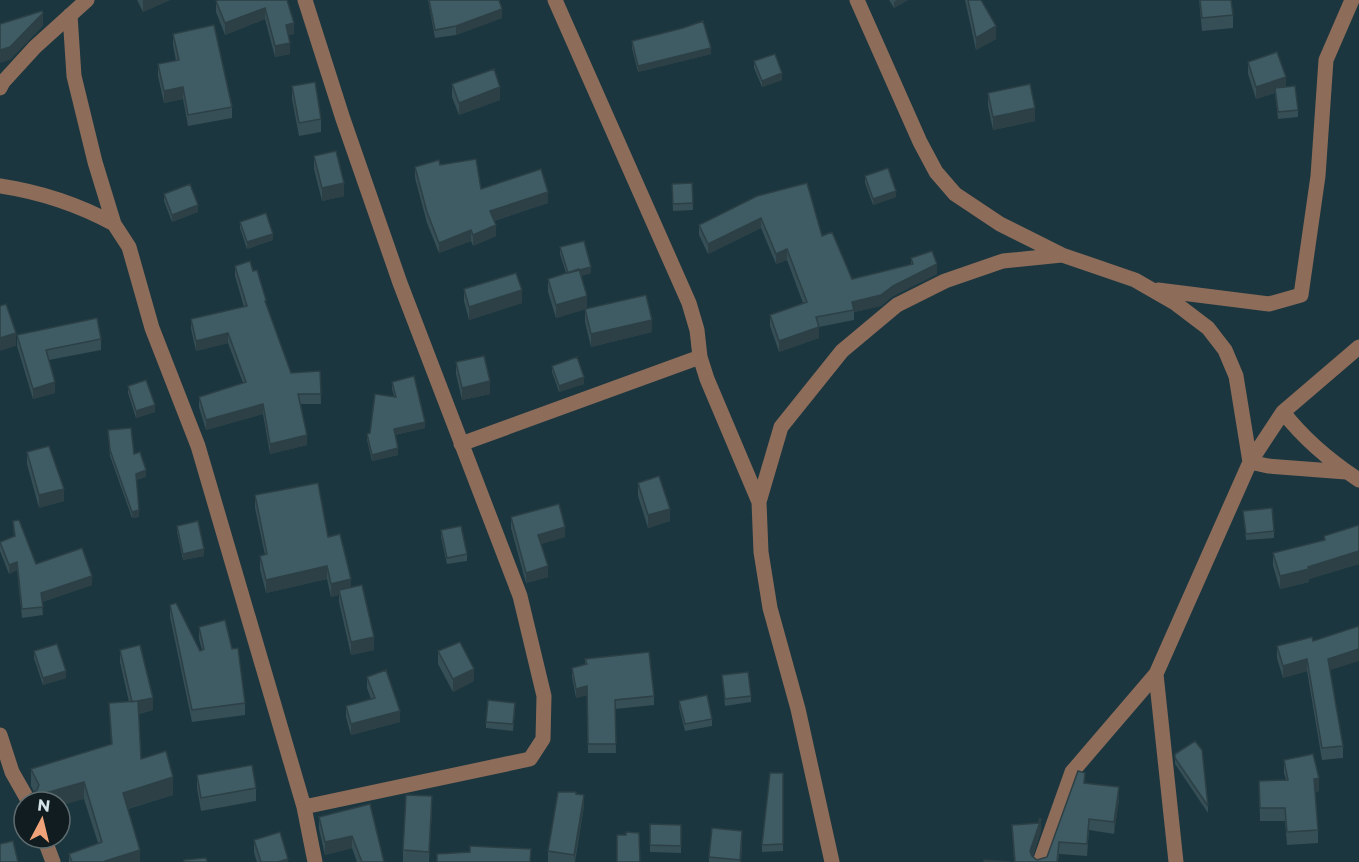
<svg xmlns="http://www.w3.org/2000/svg" width="1359" height="862" font-family="Montserrat,sans-serif">
<style>
.lines{fill:none;stroke-linecap:round;stroke-linejoin:round}
.minor{stroke:#8d6c5a;stroke-width:15}
.wall{fill:#364e56}
.shaded-wall{fill:#2c4046}
.building{fill:#3f5b64;stroke:#2c4046;stroke-width:1.5}
</style>
<rect width="100%" height="100%" fill="#1b363e"/>
<g class="lines">
<path class="minor" d="M555,0L689,303L697,330L700,357L707,379L759,502
M857,0L920,142L936,172L955,194L1000,224L1062,255L1135,280L1175,303L1208,328L1225,350L1236,376L1250,462
M70,15L74,76L95,162L114,224L129,247L152,328L198,446L304,807L315,862
M0,88L3,82L35,47L87,0
M0,186C40,192 79,205 114,224
M1158,290L1269,304L1301,295L1318,176L1326,60L1352,0
M1283,412C1304,439 1330,461 1359,480
M461,444L700,357
M1250,462L1268,466L1346,472
M1156,674L1176,862
M0,735L12,772L29,802
M304,807L530,759L543,739L544,696L520,596L400,283L343,119L305,0
M44,838L53,862
M832,862L798,709L770,608L761,552L759,502L781,427L842,351L897,305L945,281L1003,261L1062,255
M1040,862L1072,772L1156,674L1250,462L1283,412L1359,347"/>
</g>
<path class="wall" d="M137,0H170L143,12Z
M287,0L294,34L288,35L290,54L275,57L265,19L225,35L216,12V1Z
M428,0H499L502,18L456,35L435,38Z
M889,0H908L894,8Z
M965,0H981L996,39L976,50Z
M1199,0H1231L1233,15V28L1202,31Z
M173,34L232,107V118L188,126L183,99L164,103L158,76V64L176,61L173,45Z
M632,41L711,54L638,72L632,48Z
M754,61L782,80L762,87L754,68Z
M1248,62L1286,87L1298,110V117L1278,119L1275,93L1256,99L1248,74Z
M452,84L500,100L459,115L452,97Z
M292,86L321,119V132L299,136L292,99Z
M988,93L1035,121L993,130L988,106Z
M314,156L344,196L322,201L314,169Z
M440,165L481,189L548,203L494,221L496,236L473,246L471,241L439,253L427,223L415,178V167Z
M865,176L896,197L873,205L865,183Z
M692,183L693,210L673,211L672,184Z
M164,194L198,212L172,222L164,201Z
M757,196L822,236L852,279L911,264V258L937,274L893,296L881,306L854,312V320L819,327V338L779,352L770,326V315L803,303L787,260L776,264L761,228L708,254L699,235V225Z
M240,222L273,240L247,249L240,228Z
M560,247L591,273L581,276L587,308L652,332L591,347L585,322V309L556,318L548,292V279L566,273L560,254Z
M235,266L266,305L291,373L320,371L321,404H300L307,445L270,454L263,414L206,430L199,407V397L243,383L228,343L196,351L191,329V319L244,307L235,276Z
M464,289L522,303L469,320L464,301Z
M17,335L101,339V350L49,360L55,393L33,399L17,346Z
M456,362L490,394L462,400L456,374Z
M552,366L584,384L559,392L552,372Z
M392,382L425,428L395,435L398,455L372,461L367,440V434L370,433L394,396L392,389Z
M128,386L155,412L136,418L128,393Z
M108,430L134,454L146,477L136,480L139,517L132,518L110,456Z
M27,452L64,501L39,508L27,464Z
M638,483L670,521L648,528L638,496Z
M255,495L328,537L351,587L374,650L351,655L339,602V595L331,597L327,579L266,593L260,569V556L265,555L255,508Z
M1243,511L1274,531V538L1246,540Z
M511,517L565,537L541,544L548,577L526,583L511,528Z
M13,521L36,564L92,585L42,602L43,615L22,618L17,570L9,574L0,551V542L14,537Z
M1359,525V564L1309,579V582L1280,589L1273,566V553L1324,540V536Z
M177,526L204,556L183,560L177,532Z
M441,530L467,554V561L447,564L441,537Z
M170,605L200,651L202,650L199,639V627L245,703V715L192,722L170,617Z
M1313,641L1330,670L1343,746V758L1322,760L1307,671L1283,678L1277,658V646Z
M120,650L153,710L139,714L141,759L173,795L128,809L140,862H69V854L98,843L84,799L60,802H31V794L34,792L31,786V769L111,744L109,703L129,702L120,662Z
M34,651L66,678L43,685L34,658Z
M438,651L474,681L453,692L438,664Z
M585,659L654,696V705L615,709L616,753H588L587,695L576,698L572,677V668L585,665Z
M722,675L751,696V702L725,706Z
M367,677L400,722L351,735L346,717V706L371,699L367,688Z
M679,701L712,719V726L685,731L679,707Z
M515,709L513,731L486,728V722Z
M1175,754L1208,806V813L1175,764Z
M1284,760L1319,791L1315,792L1318,830V843L1287,845L1285,821H1260L1259,781L1286,780L1284,773Z
M783,773V851L762,852V845Z
M197,775L256,788V801L201,811L197,788Z
M1085,783L1119,799L1114,834L1089,830L1087,856L1059,854L1058,862H1014L1012,825L1041,831L1033,856L1037,860L1047,857Z
M370,804L384,862H357L352,848L325,855L319,829V817Z
M584,806L575,862H548V851Z
M432,809L429,862H403V850Z
M650,824L681,825V853L650,852Z
M254,840L288,862H257L254,853Z
M742,843L741,862H709V857Z"/>
<path class="shaded-wall" d="M143,0H170L143,12Z
M897,0H908L894,8V2Z
M265,8V19L225,35V23Z
M502,9V18L456,35V26Z
M43,13V26L10,60L0,63V50Z
M294,23V34L286,36V25Z
M996,26V39L976,50V38Z
M290,43V54L275,57V46Z
M711,48V54L638,72V66Z
M782,73V80L762,87V81Z
M1286,77V90L1275,88V93L1256,99V87Z
M183,87V99L164,103V91Z
M500,87V100L459,115V103Z
M1035,108V121L993,130V117Z
M344,183V196L322,201V188Z
M896,191V197L873,205V199Z
M548,192V203L490,222V211Z
M198,205V212L172,222V215Z
M761,218V228L708,254V244Z
M496,225V236L473,246V235Z
M471,230V241L439,253V243Z
M273,234V240L247,249V242Z
M787,249V260L776,264V254Z
M937,264V274L893,296L881,306L854,312L852,302L893,286Z
M591,267V273L568,279V273Z
M522,290V303L469,320V307Z
M587,296V309L556,318V305Z
M652,320V332L591,347V334Z
M819,327V338L779,352V341Z
M16,333V346L0,351V338Z
M228,333V343L196,351V341Z
M584,377V384L559,392V386Z
M490,381V394L462,400V388Z
M55,382V393L33,399V389Z
M263,404V414L206,430V420Z
M155,405V412L136,418V411Z
M425,422V428L394,435V429Z
M307,435V445L270,454V444Z
M398,448V455L372,461V455Z
M146,470V477L136,480V474Z
M64,489V501L39,508V495Z
M670,509V521L648,528V515Z
M139,510V517L132,518V512Z
M565,527V537L538,545V535Z
M204,549V556L183,560V554Z
M1359,551V564L1309,579V582L1280,589V576Z
M17,562V570L9,574V565Z
M327,566V579L266,593V580Z
M548,566V577L526,583V573Z
M92,576V585L41,602V593Z
M351,579V592L339,590V595L331,597V584Z
M374,637V650L351,655V642Z
M1359,649V661L1328,671V659Z
M1307,659V671L1283,678V666Z
M474,669V681L453,692V679Z
M66,671V678L43,685V678Z
M587,686V695L576,698V689Z
M153,698V710L132,715V702Z
M400,711V722L351,735V724Z
M173,777V795L123,810V793Z
M1319,778V791L1314,792V779Z
M84,782V799L60,806V802H32V797Z
M1119,787V799L1114,834V822Z
M584,795V806L574,862V855Z
M432,796V809L429,862V852Z
M1041,819V831L1031,862L1030,851Z
M742,831V843L741,862H740Z
M352,836V848L325,855V842Z
M140,850V862H105V861Z
M288,859V862H278Z"/>
<path class="building" d="M218,0H287L294,23L286,25L290,43L275,46L265,8L225,23L216,1Z
M429,0H499L502,9L456,26L435,30Z
M968,0H981L996,26L976,38Z
M1200,0H1231L1233,15L1202,18Z
M42,11L43,13L10,47L0,50V24Z
M703,21L711,48L638,66L632,41L683,28Z
M214,25L232,107L188,115L183,87L164,91L158,64L179,60L173,34Z
M1277,52L1286,77L1256,87L1248,62Z
M775,54L782,73L762,81L754,61Z
M494,69L500,87L459,103L452,84Z
M315,82L321,119L299,123L292,86Z
M1030,84L1035,108L993,117L988,93Z
M1295,86L1298,110L1278,112L1275,88Z
M336,151L344,183L322,188L314,156Z
M476,159L481,189L541,169L548,192L490,211L496,225L473,235L471,230L439,243L427,212L415,167L439,160L440,165Z
M888,168L896,191L873,199L865,176Z
M692,183L693,203L673,204L672,184Z
M807,183L822,236L832,232L852,279L913,264L911,258L932,251L937,264L893,286L881,295L852,302L854,310L816,317L819,327L779,341L770,315L807,302L787,249L776,254L761,218L708,244L699,225L757,196Z
M190,184L198,205L172,215L164,194Z
M266,213L273,234L247,242L240,222Z
M584,241L591,267L568,273L560,247Z
M250,261L253,271L257,270L266,300L265,301L291,373L320,371L321,394H298L307,435L270,444L263,404L206,420L199,397L246,382L228,333L196,341L191,319L247,306L235,266Z
M579,269L587,296L556,305L548,279Z
M516,273L522,290L469,307L464,289Z
M646,295L652,320L591,334L585,309Z
M6,304L16,333L0,338V306Z
M97,318L101,339L46,350L55,382L33,389L17,335Z
M484,356L490,381L462,388L456,362Z
M577,357L584,377L559,386L552,366Z
M414,376L425,422L394,429L398,448L372,455L367,434L370,433L375,394L396,397L392,382Z
M146,380L155,405L136,411L128,386Z
M131,428L134,454L140,452L146,470L136,474L139,510L132,512L110,450L108,430Z
M49,446L64,489L39,495L27,452Z
M659,476L670,509L648,515L638,483Z
M318,483L328,537L340,534L351,579L331,584L327,566L266,580L260,556L267,554L255,495Z
M559,504L565,527L538,535L548,566L526,573L511,517Z
M1272,508L1274,531L1246,534L1243,511Z
M19,520L36,564L82,548L92,576L41,593L43,607L22,609L17,562L9,565L0,542L15,536L13,521Z
M198,521L204,549L183,554L177,526Z
M1359,525V551L1308,567L1309,569L1280,576L1273,553L1325,540L1324,536Z
M461,526L467,554L447,558L441,530Z
M362,585L374,637L351,642L339,590Z
M176,603L200,651L204,649L199,627L225,620L232,649L238,648L245,703L192,710L170,605Z
M1359,626V649L1328,659L1343,746L1322,748L1307,659L1283,666L1277,646L1312,637L1313,641Z
M460,642L474,669L453,679L438,651Z
M57,644L66,671L43,678L34,651Z
M140,645L153,698L132,702L120,650Z
M649,652L654,696L615,700L616,744H588L587,686L576,689L572,668L587,664L585,659Z
M386,670L400,711L351,724L346,706L375,698L367,677Z
M748,672L751,696L725,699L722,675Z
M707,695L712,719L685,724L679,701Z
M488,700L515,703L513,724L486,722Z
M138,701L141,759L166,751L173,777L123,793L140,850L105,861L106,862H72L69,854L102,842L84,782L32,797L31,794L37,790L39,785L31,769L112,744L109,703Z
M1195,741L1202,750L1208,806L1175,758V754Z
M1313,754L1319,778L1314,779L1318,830L1287,832L1285,808H1260L1259,781L1288,780L1284,760Z
M252,765L256,788L201,798L197,775Z
M1078,771L1085,773L1084,783L1119,787L1114,822L1089,819L1087,844L1059,842L1057,862H1015L1012,825L1039,823V819H1041L1030,851L1032,856L1037,860L1047,857Z
M770,773H783V844L762,845Z
M558,792H576V794L584,795L574,855L548,851Z
M406,795L432,796L429,852L403,850Z
M370,804L384,862H362L352,836L325,842L319,817Z
M650,824L681,825V846L650,845Z
M712,828L742,831L740,860L709,857Z
M280,832L288,859L278,862H261L254,840Z
M626,832L639,833L640,862H617V835H626Z
M13,841L18,862H0V844Z
M470,846L531,849L530,862H437V854L470,852Z
M206,858L207,862H184V860Z
M984,860L1010,862H984Z"/>
<g transform="translate(42 820) rotate(7)"><circle r="28" fill="#101c1f" stroke="#5e6c70" stroke-width="1.5"/>
<path d="M0-4.5L10 22L0 15L-10 22Z" fill="#f0a378"/>
<text y="-9" font-size="16" font-weight="bold" text-anchor="middle" fill="#d4e4e9">N</text>
</g>
</svg>
